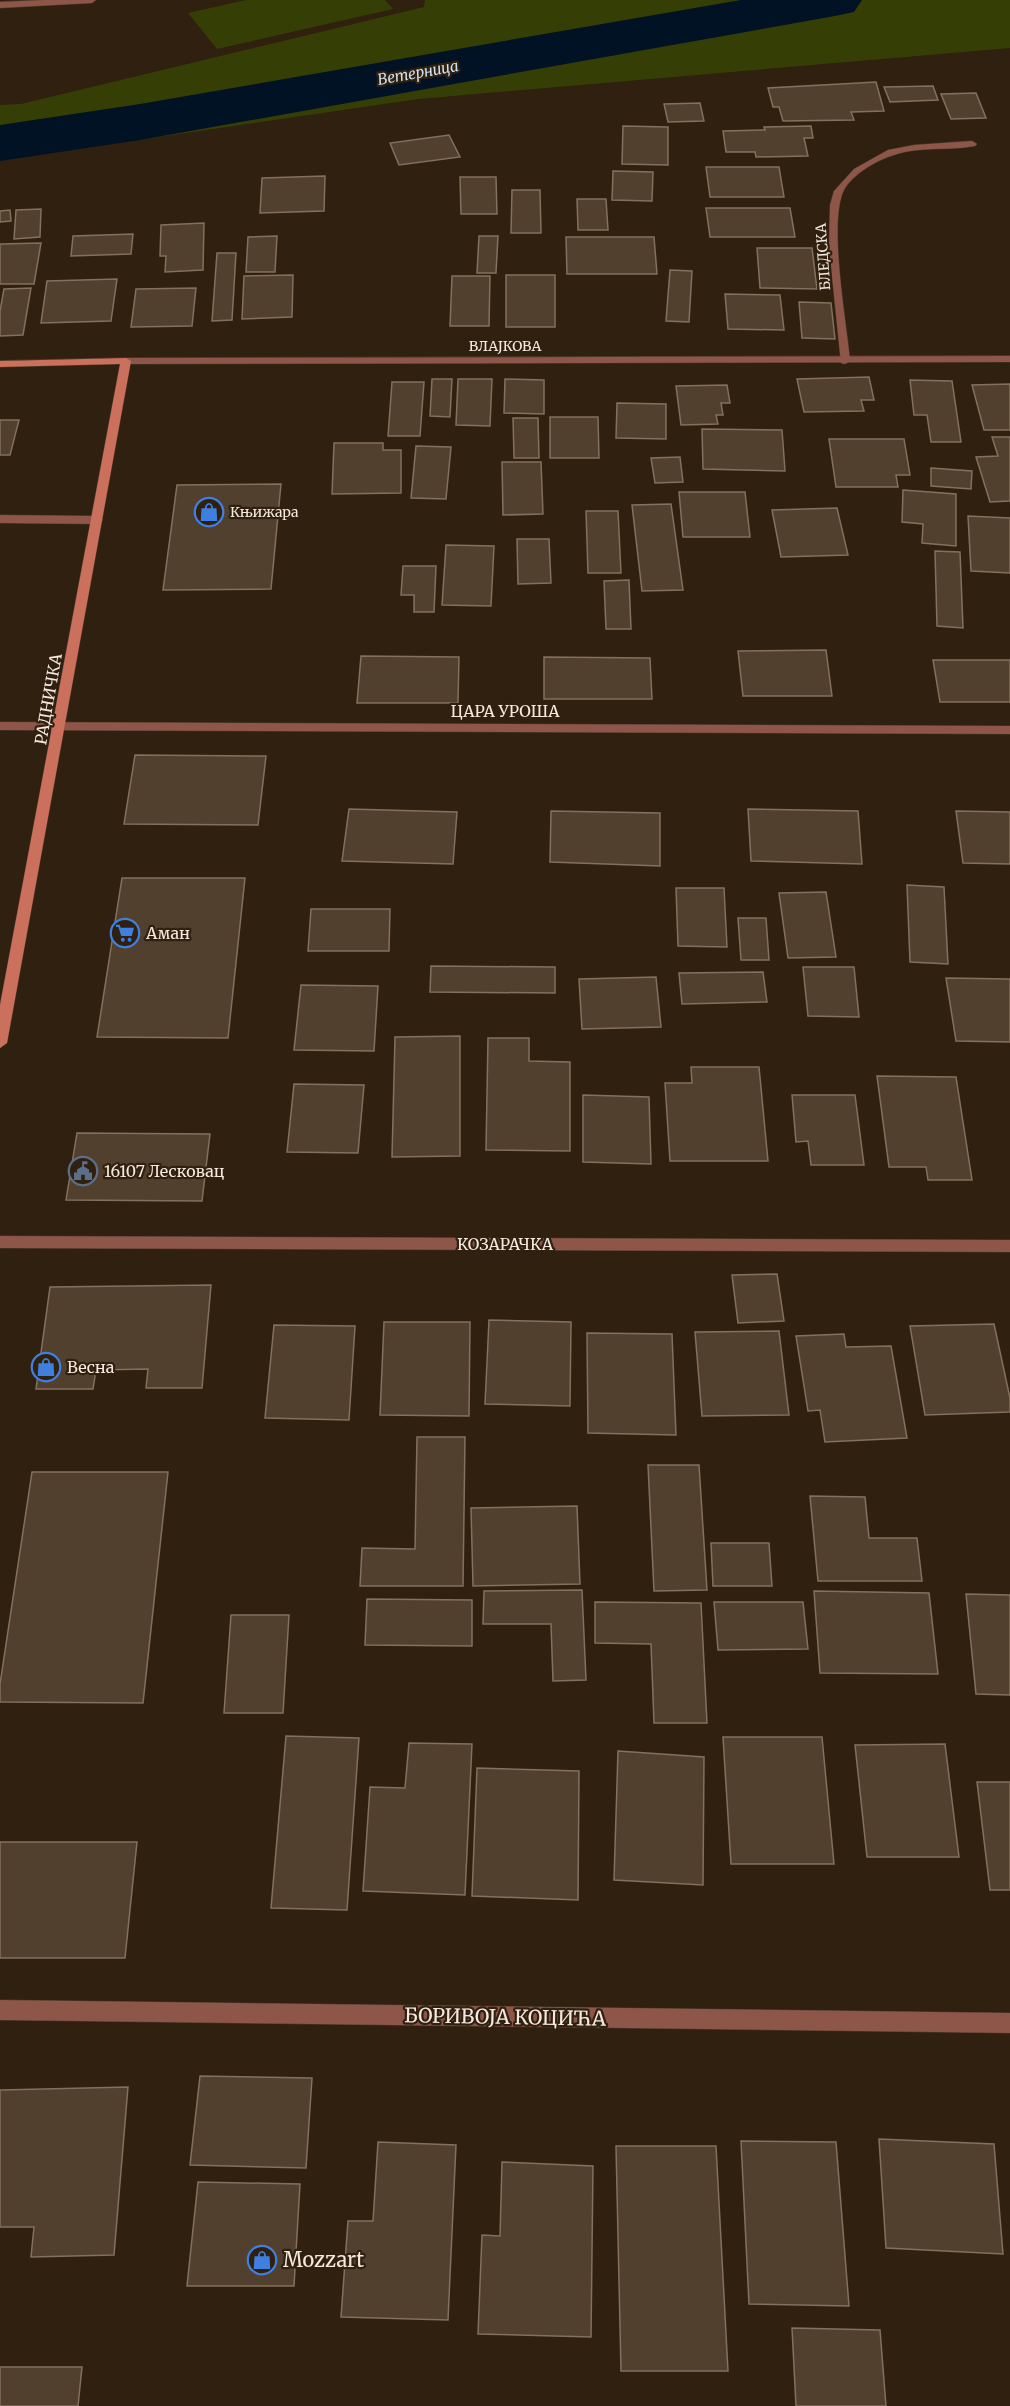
<svg xmlns="http://www.w3.org/2000/svg" width="1010" height="2406" font-family="Merriweather,serif">
<style>
.green{fill:#353f05}
.lines{fill:none;stroke-linecap:round;stroke-linejoin:round}
.river{fill:#001223;fill-rule:evenodd}
.building{fill:#52402e;stroke:#83705d;stroke-width:1.5}
.service-casing{stroke:#4c3c2c;stroke-width:1}
.minor-casing{stroke:#4c3c2c;stroke-width:1}
.tertiary-casing{stroke:#4c3c2c;stroke-width:1}
.secondary-casing{stroke:#4c3c2c;stroke-width:1}
.service{fill:#8e5549;fill-rule:evenodd}
.minor{fill:#8e5549;fill-rule:evenodd}
.tertiary{fill:#8e5549;fill-rule:evenodd}
.secondary{fill:#ca705c;fill-rule:evenodd}
.labels{text-anchor:middle;stroke-width:4.5;stroke-linejoin:round;paint-order:stroke}
.far-street-label{font-size:14px;fill:#f5e9df;stroke:#30200f}
.far-poi-label{font-size:14px;fill:#f5e9df;stroke:#30200f;text-anchor:start}
.far-water-label{font-size:15px;font-style:italic;fill:#cfe2f1;stroke:#30200f}
.street-label{font-size:16px;fill:#f5e9df;stroke:#30200f}
.poi-label{font-size:16px;fill:#f5e9df;stroke:#30200f;text-anchor:start}
.near-street-label{font-size:20px;fill:#f5e9df;stroke:#30200f}
.near-poi-label{font-size:20px;fill:#f5e9df;stroke:#30200f;text-anchor:start}
</style>
<rect width="100%" height="100%" fill="#30200f"/>
<path class="green" d="M246,0H385L393,9L217,49L188,13Z
M425,0H1010V48L418,99L0,160V105L21,104L424,7Z"/>
<g class="lines">
<path class="river" d="M741,0H862L854,12L835,16L140,140L0,161V125L140,104Z"/>
</g>
<path class="building" d="M876,82L884,111L851,112L854,120L783,121L779,107H773L768,88Z
M933,86L938,100L890,102L884,87Z
M976,93L986,118L951,119L941,94Z
M700,103L704,121L668,122L664,104Z
M623,126L668,127V165L622,164Z
M811,126L813,138H804L808,156L756,157L755,152H726L723,131L765,130L764,127Z
M449,135L460,157L399,165L390,143Z
M706,167H779L784,197H710Z
M613,171L653,172L652,201L612,200Z
M325,176L324,211L260,213L262,178Z
M460,177H496L497,214H461Z
M512,190H540L541,233H511Z
M577,199H606L608,230H578Z
M706,208H790L795,237H710Z
M41,209L40,237L14,239L16,210Z
M10,210L11,221L0,222V211Z
M204,223L203,270L165,272L166,256H160L161,225Z
M133,234L131,254L71,256L73,236Z
M277,236L275,272H246L248,237Z
M479,236H498L496,273H477Z
M566,237H654L657,274H567Z
M41,243L34,284H0V244Z
M757,248H812L817,289L760,288Z
M217,253H236L232,320L212,321Z
M670,270L692,271L689,322L666,321Z
M293,275L292,317L242,319L244,276Z
M506,275H555V327H506Z
M452,276H490L489,326H450Z
M117,279L111,321L41,323L47,281Z
M31,288L23,335L0,336V311L4,289Z
M196,288L192,326L131,327L136,289Z
M725,294L780,295L784,330L728,329Z
M799,302L831,303L835,339L802,338Z
M869,377L874,400H861L864,411L804,412L797,379Z
M432,379H452L450,417L430,416Z
M458,379H492L490,426L456,425Z
M505,379L544,380V414L504,413Z
M910,380L952,381L961,442H931L927,415H914Z
M392,382H424L420,436H388Z
M1010,384V430H984L972,385Z
M727,385L730,403H721L723,415H716L718,424L681,425L676,386Z
M617,403L666,404V439L616,438Z
M550,417H598L599,458H550Z
M513,418H538L539,458H514Z
M0,420H19L10,455H0Z
M702,429L782,430L785,471L703,469Z
M992,437H1010V501L990,502L976,457L998,456Z
M829,439H904L910,475H896L898,487H836Z
M334,443H383V450H401V493L332,494Z
M416,446L451,447L446,499L411,498Z
M680,457L683,482L655,483L651,458Z
M502,462H541L543,514L503,515Z
M931,468L972,471L971,489L931,486Z
M281,484L271,589L163,590L177,485Z
M903,490L956,494V546L922,543L923,524L902,522Z
M679,492H745L750,537H683Z
M671,504L683,590L642,591L632,505Z
M837,508L848,555L781,557L772,510Z
M586,511H618L621,573H588Z
M968,516L1010,518V573L971,571Z
M517,539H549L551,583L518,584Z
M446,545L494,546L491,606L442,605Z
M935,551L960,552L963,628L937,626Z
M403,566H436L434,612H414V595H401Z
M629,580L631,629H606L604,581Z
M826,650L832,696H743L738,651Z
M361,656L459,657L458,703H357Z
M544,657L650,658L652,699H544Z
M933,660H1010V702H940Z
M135,755L266,756L258,825L124,824Z
M349,809L457,812L453,864L342,861Z
M748,809L858,811L862,864L751,861Z
M551,811L660,813V866L550,862Z
M956,811L1010,812V864L963,863Z
M122,878H245L228,1038L97,1037Z
M907,885L944,887L948,964L910,962Z
M676,888H724L727,947L678,946Z
M826,892L836,957L788,958L779,893Z
M311,909H390L389,951H308Z
M738,918H766L769,960H741Z
M431,966L555,967V993L430,992Z
M803,967H854L859,1017L808,1016Z
M763,972L767,1002L682,1004L679,973Z
M656,977L661,1027L582,1029L579,979Z
M946,978L1010,979V1042L956,1041Z
M301,985L378,986L374,1051L294,1050Z
M460,1036V1156L392,1157L395,1037Z
M488,1038H529V1061L570,1062V1151L486,1150Z
M691,1067H759L768,1161H670L665,1083H692Z
M877,1076L956,1077L972,1180H928L926,1167H889Z
M294,1084L364,1085L358,1153L287,1152Z
M583,1095L649,1097L651,1164L583,1162Z
M792,1095H855L864,1165H811L808,1141L796,1142Z
M77,1133L210,1134L202,1201L66,1200Z
M777,1274L784,1321L738,1323L732,1275Z
M211,1285L202,1388H146L148,1369L96,1370L93,1389H36L50,1287Z
M489,1320L571,1322L570,1406L485,1404Z
M384,1322H470L469,1416L380,1415Z
M994,1324L1010,1398V1412L925,1415L910,1326Z
M274,1325L355,1326L349,1420L265,1418Z
M779,1331L789,1415L702,1416L695,1332Z
M587,1333L672,1334L676,1435L588,1433Z
M844,1334L846,1347L891,1346L907,1438L825,1442L820,1410L808,1411L796,1336Z
M417,1437H465L463,1586H360L362,1548L415,1549Z
M648,1465H699L707,1590L654,1591Z
M32,1472H168L143,1703L0,1702V1684Z
M810,1496L865,1497L869,1538H917L922,1581H818Z
M577,1506L580,1584L473,1586L471,1508Z
M711,1543H769L772,1586H713Z
M582,1590L586,1680L553,1681L551,1624H483L484,1591Z
M814,1591L929,1593L938,1674L820,1673Z
M966,1594L1010,1595V1695L976,1694Z
M367,1599L472,1600V1646L365,1645Z
M595,1602L701,1603L707,1723H654L651,1644L595,1643Z
M714,1602H803L808,1649L718,1650Z
M231,1615H289L283,1713H224Z
M286,1736L359,1738L347,1910L271,1908Z
M723,1737H822L834,1864H731Z
M409,1743L472,1744L465,1895L363,1891L370,1787L405,1788Z
M945,1744L959,1857H867L855,1745Z
M618,1751L704,1757L703,1885L614,1880Z
M477,1768L579,1771L578,1900L472,1896Z
M977,1782H1010V1890H990Z
M0,1842H137L125,1958H0Z
M200,2076L312,2078L306,2168L190,2165Z
M128,2087L114,2255L31,2257L34,2227H0V2090Z
M879,2139L994,2144L1003,2254L886,2248Z
M741,2141L836,2142L849,2306L749,2304Z
M378,2142L456,2145L448,2320L341,2317L348,2221H373Z
M616,2146H716L728,2371H621Z
M502,2162L593,2166L591,2337L478,2334L482,2235L500,2236Z
M198,2182L300,2184L294,2286H187Z
M792,2328L880,2330L886,2406H796Z
M0,2367H82L78,2406H0Z"/>
<g class="lines">
<g class="service-casing">
<path id="service" d="M0,515L97,516L103,520L97,524L0,523Z"/>
</g>
<g class="minor-casing">
<path id="minor" d="M43,0H96L92,3L0,8V2Z
M972,141L977,144L975,146C948,151 920,146 894,155C877,160 855,173 845,188C827,218 847,324 850,361L845,364L841,363L829,247L830,205L834,191L854,169L888,150L914,145Z
M0,722L1010,726V734L0,730Z
M0,1236L1010,1240V1252L0,1248Z
M0,2000L1010,2013V2033L0,2020Z"/>
</g>
<g class="tertiary-casing">
<path id="tertiary" d="M1010,356V362L126,364L121,361L126,358Z"/>
</g>
<g class="secondary-casing">
<path id="secondary" d="M126,358L131,361L7,1043L0,1048V1005L120,364L0,367V361Z"/>
</g>
<use href="#service" class="service"/>
<use href="#minor" class="minor"/>
<use href="#tertiary" class="tertiary"/>
<use href="#secondary" class="secondary"/>
</g>
<defs>
<g id="shop-ring" transform="scale(1.5)"><circle r="9.5" fill="#30200f" stroke="#3f7fe0" stroke-width="1.5"/><path d="M-5-2.5h2.3a2.7 3.5 0 0 1 5.4 0H5L5.5 6h-11ZM-1.5-2.5h3a1.5 2.3 0 0 0-3 0Z" fill="#3f7fe0"/></g>
<g id="supermarket-ring" transform="scale(1.5)"><circle r="9.5" fill="#30200f" stroke="#3f7fe0" stroke-width="1.5"/><path d="M-6-5.5h2.5l.6 2H6L4.5 2H-2.5L-4.4-4H-6ZM-1.5 3.2a1.3 1.3 0 1 0 .1 0ZM3 3.2a1.3 1.3 0 1 0 .1 0Z" fill="#3f7fe0"/></g>
<g id="civic-ring" transform="scale(1.5)"><circle r="9.5" fill="#30200f" stroke="#5c6f8a" stroke-width="1.5"/><path d="M-.6-6.5H3V-4.5H.6V-3L4-1V1h2V6H-6V1h2V-1L-.6-3ZM-1.2 2.5V6h2.4V2.5Z" fill="#5c6f8a"/></g>
</defs>
<g fill-rule="evenodd">
<use href="#shop-ring" x="209" y="512"/>
<use href="#supermarket-ring" x="125" y="933"/>
<use href="#civic-ring" x="83" y="1171"/>
<use href="#shop-ring" x="46" y="1367"/>
<use href="#shop-ring" x="262" y="2260"/>
</g>
<g class="labels">
<g class="far-street-label">
<text transform="translate(823 257) rotate(-94)" y="5">БЛЕДСКА</text>
<text x="505" y="351">ВЛАЈКОВА</text>
</g>
<g class="far-poi-label">
<text x="230" y="517">Књижара</text>
</g>
<g class="far-water-label">
<text transform="translate(418 73) rotate(-10)" y="5">Ветерница</text>
</g>
<g class="street-label">
<text transform="translate(48 699) rotate(-80)" y="6">РАДНИЧКА</text>
<text x="505" y="717">ЦАРА УРОША</text>
<text x="505" y="1250">КОЗАРАЧКА</text>
</g>
<g class="poi-label">
<text x="146" y="939">Аман</text>
<text x="104" y="1177">16107 Лесковац</text>
<text x="67" y="1373">Весна</text>
</g>
<g class="near-street-label">
<text transform="translate(505 2017) rotate(1)" y="7">БОРИВОЈА КОЦИЋА</text>
</g>
<g class="near-poi-label">
<text x="283" y="2267">Mozzart</text>
</g>
</g>
</svg>
